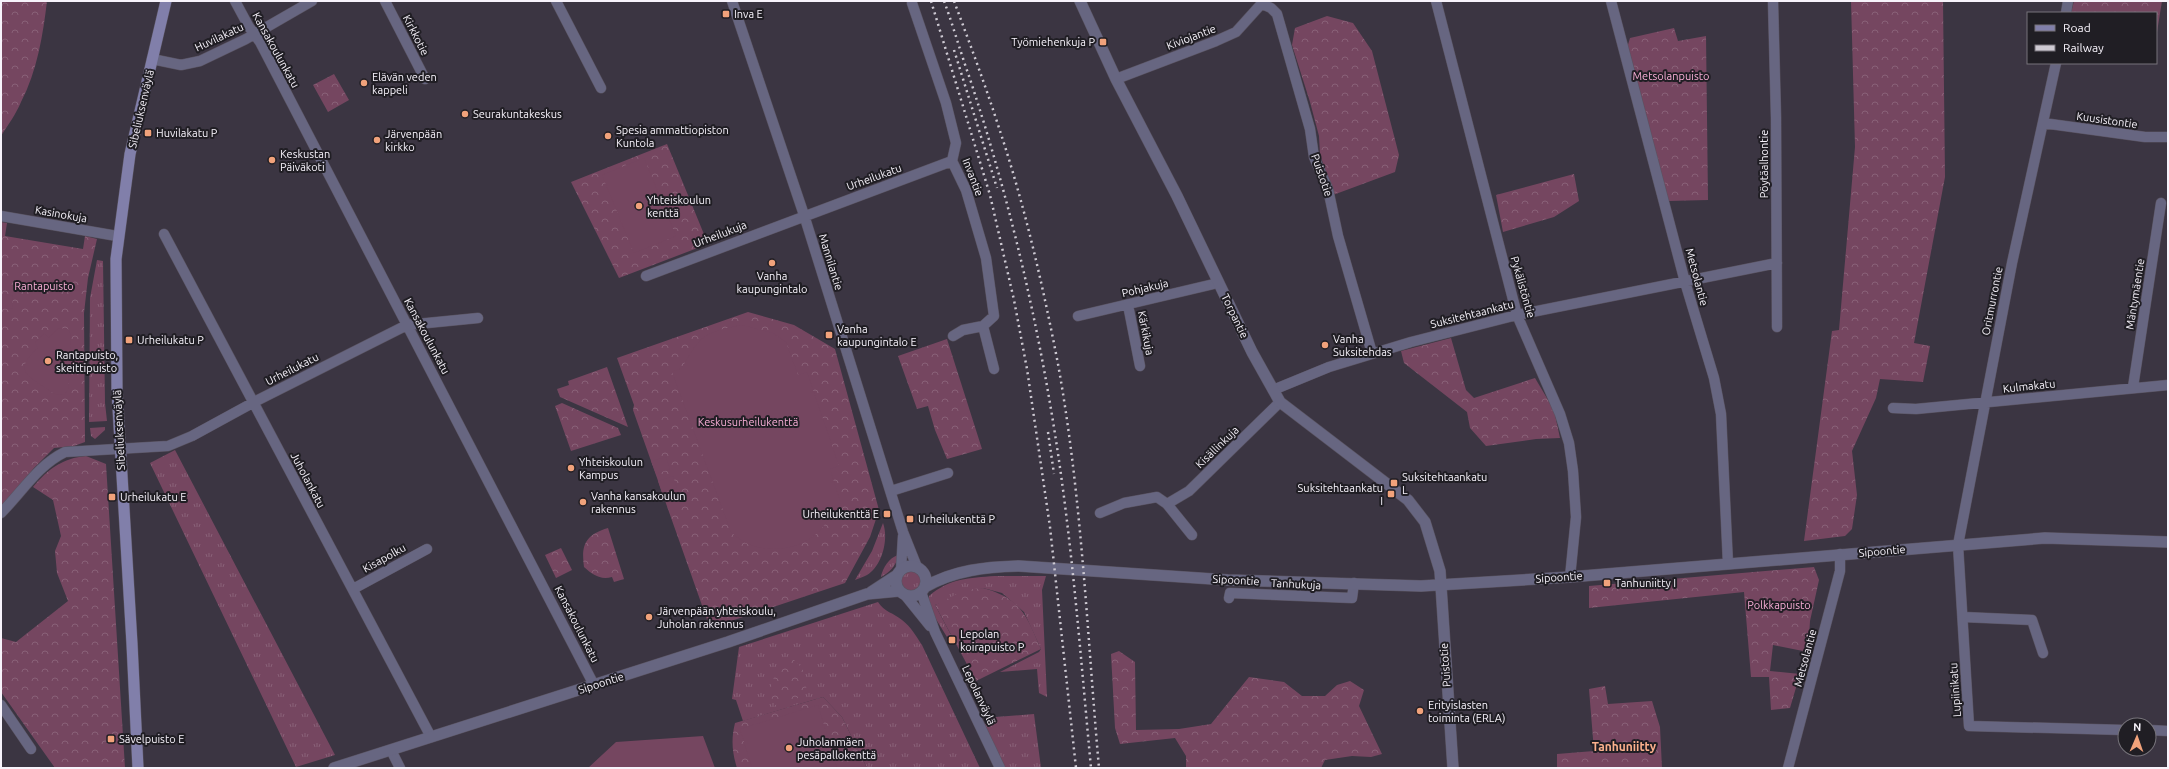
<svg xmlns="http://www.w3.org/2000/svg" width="2169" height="769" font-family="Ubuntu,sans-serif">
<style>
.grass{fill:url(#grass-tufts)}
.forest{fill:url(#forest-crowns)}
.pitch{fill:#754660}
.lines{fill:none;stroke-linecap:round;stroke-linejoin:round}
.minor-casing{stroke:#595360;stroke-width:11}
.tertiary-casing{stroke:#595360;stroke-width:12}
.secondary-casing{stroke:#595360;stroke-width:12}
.minor{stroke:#676681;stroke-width:10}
.tertiary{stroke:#676681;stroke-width:11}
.secondary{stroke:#817faa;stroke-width:11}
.rail{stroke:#cecad3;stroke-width:2.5;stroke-dasharray:2 4;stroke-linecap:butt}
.poi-dot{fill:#f1a27b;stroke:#201e24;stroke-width:1.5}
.labels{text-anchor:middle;stroke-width:4;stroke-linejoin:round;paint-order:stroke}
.poi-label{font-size:11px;fill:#f7f3fb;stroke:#201e24;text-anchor:start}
.street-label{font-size:11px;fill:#f7f3fb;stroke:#201e24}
.park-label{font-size:11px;fill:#f8aed6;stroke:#201e24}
.neighbourhood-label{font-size:12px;font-weight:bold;fill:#fcb18d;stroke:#201e24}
</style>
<defs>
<pattern id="grass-tufts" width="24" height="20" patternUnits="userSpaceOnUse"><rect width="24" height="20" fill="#754660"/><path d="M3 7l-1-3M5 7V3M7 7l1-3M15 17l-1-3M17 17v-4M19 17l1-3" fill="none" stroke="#896178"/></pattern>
<pattern id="forest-crowns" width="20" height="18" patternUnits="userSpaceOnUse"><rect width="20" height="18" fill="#754660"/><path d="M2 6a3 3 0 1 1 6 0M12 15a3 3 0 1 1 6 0" fill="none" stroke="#896178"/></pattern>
</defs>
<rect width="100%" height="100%" fill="#3b3542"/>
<path class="grass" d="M97,260L103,261L105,403L107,421L89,422L90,298Z
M105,427V430L95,439L91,436L90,428Z
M175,450L335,755L296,767L150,463Z
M883,523C889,539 882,566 867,575C864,577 859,578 855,580L872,551Z
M898,555C898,564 889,573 881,577C883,567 889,558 898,555Z
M901 581a10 10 0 1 1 20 0a10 10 0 1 1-20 0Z
M995,576H1046L1042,590L1047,697L1039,693L1037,669L1000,672L1039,652L1041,649L1024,612L1002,593L983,588L935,605L951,635L947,637L929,608V596C950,578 969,578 995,576Z
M878,602C884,612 894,613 902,620C911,627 916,636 922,645L980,768H867L842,717L823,697L743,721L736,700L732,699L739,647Z
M1034,714L1041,768H1004L984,725L996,717Z"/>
<path class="forest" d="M1,1H47C43,35 37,71 21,102C16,114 8,125 1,136Z
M1851,1H1943L1945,177L1914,343L1930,346L1923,382L1880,379L1876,398L1852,451L1857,495L1852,529L1845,536L1804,541L1832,331L1839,330L1855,147Z
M2074,1H2162L2157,32L2156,13H2071Z
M1327,16L1353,23L1372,51L1399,155L1395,172L1333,195L1320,154L1319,136L1310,102L1292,45L1295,28Z
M1674,28L1678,41L1706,36L1708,200L1668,201L1627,48L1630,38Z
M334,74L349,100L328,112L313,85Z
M667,144L708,244L619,278L571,182Z
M1574,174L1579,201L1554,217L1503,232L1496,195Z
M1,222L7,223L5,236L83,249L85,236L97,239L88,278L84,313L85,442L74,446L54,448L34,468L1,508Z
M748,312L794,325L835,349L879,510L870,537L845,583L710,628L633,410L634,405L617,358Z
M1451,338L1466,390L1474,398L1535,378L1554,410L1560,438L1536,439L1486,446L1470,428L1467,412L1404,363L1401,351Z
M947,339L982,449L947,459L935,430L928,406L917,409L898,356Z
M607,367L628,427L560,397L557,389L569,385L568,381Z
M562,403L618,428L621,435L571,451L555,406Z
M86,456L106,464L125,768H55L1,692V638L16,642L68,601L57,573L55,551L61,536L53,500L33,487C48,469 63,458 86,456Z
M608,528L624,579L614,582L612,577C600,580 593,575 584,567C581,545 585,535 608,528Z
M561,548L572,570L556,578L545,555Z
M1814,567L1819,580L1810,621L1808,652L1773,645L1770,671L1800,674L1790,708L1771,710L1769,677H1751L1744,592L1589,608V586Z
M983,588C1022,599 1026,615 1041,649L976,681L935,605L965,590Z
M1119,651L1135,662L1136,730L1179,729L1211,724L1249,677L1284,682L1302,696H1325L1337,685L1350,681L1364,690L1359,706L1382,754L1371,757L1352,756L1325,760L1321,768H1186V756L1175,738L1120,744L1115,728L1111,654Z
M793,659C805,669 807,677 806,693L793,701L775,705L769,694L777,667Z
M1605,686L1608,704L1652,701L1660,727L1662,768H1557V754L1594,751L1589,689Z
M823,697L842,717L867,768H737C732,752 731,739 735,723Z"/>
<path class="pitch" d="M644,158L676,236L634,253L602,175Z
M1,294L13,296L12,309L1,308Z
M742,325L773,333L786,342L798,375L807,372L839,466L830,469L841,504L832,507C830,512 828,519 825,524C808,549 772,555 746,543C741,540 735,536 731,532L672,372L682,368C700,335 705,332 742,325Z
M58,328L68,329L71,335L68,390L65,394L60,395C54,395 49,390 44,387C22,373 17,367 38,348L35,343L44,333L49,338Z
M666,457L670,469L656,474L651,461Z
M673,476L677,488L662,493L658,481Z
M818,705L837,768H752L740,729Z
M703,736L715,768H588L616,742Z"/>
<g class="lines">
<g class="minor-casing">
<path id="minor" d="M235,1L249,27L260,42L594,685
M385,1L425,79
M556,1L601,88
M732,1L804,215L903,532L917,567
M1436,1L1517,315L1560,414L1569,443L1573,471L1576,517L1570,577
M1611,1L1685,282L1714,378L1721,414L1728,564
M1773,1L1776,118L1777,327
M912,3L946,103L956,143L952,161L966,190L986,258L994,316L983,326L994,369
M1262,4L1271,8L1277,14L1310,129L1314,157L1328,189L1338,236L1372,353
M2066,13L2068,1
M152,59L181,65L200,61L246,39L312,1
M2056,63L2012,263L1958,545L1969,726L2125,730
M1116,79L1216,41L1236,32L1264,1
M2043,123L2145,137H2168
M1,216L117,236
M164,234L431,737
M646,276L952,161
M1128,305L1140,366
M1078,316L1218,283
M953,336L963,330L983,326
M2133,387L2161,203
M1273,390L1329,367L1411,342L1517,315L1777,263
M1893,408L1916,409L2168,385
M891,491L948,473
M1,513C22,492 38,465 65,452L168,446L192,436L258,400L407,325L478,318
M1100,513L1124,503L1157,497L1167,504
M1192,535L1167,504L1189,491L1280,402
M901,570L903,536
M353,589L427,549
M921,592L935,632L1000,768
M905,595L930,626
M1229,598L1230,593L1352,598L1354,583
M1963,617L2032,620L2043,653
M1,705L31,749
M2149,730L2168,731
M391,750L400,768
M1788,768L1840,571V554"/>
</g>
<g class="tertiary-casing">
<path id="tertiary" d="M1080,1L1116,79L1177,196L1252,352L1280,402L1408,500L1425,522L1440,571L1453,768
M896 581a15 15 0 1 1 30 0a15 15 0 1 1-30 0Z
M925,587C954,570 986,567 1019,566L1228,580L1421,586L1570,577L2045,538L2168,542
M871,592L897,575
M334,768L728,642L867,594L899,591"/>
</g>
<g class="secondary-casing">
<path id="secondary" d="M138,768L132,644L117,391L116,259L130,154L166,1"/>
</g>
<use href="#minor" class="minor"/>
<use href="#tertiary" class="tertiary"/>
<use href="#secondary" class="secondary"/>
<path class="rail" d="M931,1L990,195L1014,300L1027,369L1050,527L1076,768
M944,1C953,25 960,51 969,76C1009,197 1038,321 1057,447C1073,553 1081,661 1091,768
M954,1C970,44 986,87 1000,131C1025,207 1043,286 1058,364C1082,498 1087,633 1099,768
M954,50L997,188
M1048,432L1054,474"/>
</g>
<g class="poi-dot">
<rect x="722" y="10" width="8" height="8" rx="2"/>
<rect x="1099" y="38" width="8" height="8" rx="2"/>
<circle cx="364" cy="83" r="4"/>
<circle cx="465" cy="114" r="4"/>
<rect x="144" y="129" width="8" height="8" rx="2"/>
<circle cx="608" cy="136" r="4"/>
<circle cx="377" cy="140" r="4"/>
<circle cx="272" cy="160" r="4"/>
<circle cx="639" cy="206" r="4"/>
<circle cx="772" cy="263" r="4"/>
<rect x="825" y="331" width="8" height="8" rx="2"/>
<rect x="125" y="336" width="8" height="8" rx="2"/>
<circle cx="1325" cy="345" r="4"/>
<circle cx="48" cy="361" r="4"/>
<circle cx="571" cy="468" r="4"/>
<rect x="1390" y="479" width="8" height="8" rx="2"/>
<rect x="1387" y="490" width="8" height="8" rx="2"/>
<rect x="108" y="493" width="8" height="8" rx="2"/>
<circle cx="583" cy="502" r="4"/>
<rect x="883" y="510" width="8" height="8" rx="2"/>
<rect x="906" y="515" width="8" height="8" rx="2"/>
<rect x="1603" y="579" width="8" height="8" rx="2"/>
<circle cx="649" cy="617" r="4"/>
<rect x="948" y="636" width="8" height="8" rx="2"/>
<circle cx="1420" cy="711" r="4"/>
<rect x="107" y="735" width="8" height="8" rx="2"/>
<circle cx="789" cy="748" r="4"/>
</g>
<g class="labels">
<g class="poi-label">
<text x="734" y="18">Inva E</text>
<text x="1095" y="46" text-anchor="end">Työmiehenkuja P</text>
<text x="372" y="81">Elävän veden<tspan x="372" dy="13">kappeli</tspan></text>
<text x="473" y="118">Seurakuntakeskus</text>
<text x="616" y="134">Spesia ammattiopiston<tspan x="616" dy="13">Kuntola</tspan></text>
<text x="156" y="137">Huvilakatu P</text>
<text x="385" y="138">Järvenpään<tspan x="385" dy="13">kirkko</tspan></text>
<text x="280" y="158">Keskustan<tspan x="280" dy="13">Päiväkoti</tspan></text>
<text x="647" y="204">Yhteiskoulun<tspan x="647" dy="13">kenttä</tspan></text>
<text x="772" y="280" text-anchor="middle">Vanha<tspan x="772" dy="13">kaupungintalo</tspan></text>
<text x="837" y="333">Vanha<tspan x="837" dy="13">kaupungintalo E</tspan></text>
<text x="1333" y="343">Vanha<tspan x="1333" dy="13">Suksitehdas</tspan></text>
<text x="137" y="344">Urheilukatu P</text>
<text x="56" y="359">Rantapuisto,<tspan x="56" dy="13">skeittipuisto</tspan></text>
<text x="579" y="466">Yhteiskoulun<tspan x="579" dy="13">Kampus</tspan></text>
<text x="1402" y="481">Suksitehtaankatu<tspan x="1402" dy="13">L</tspan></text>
<text x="1383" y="492" text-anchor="end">Suksitehtaankatu<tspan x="1383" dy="13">I</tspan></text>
<text x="591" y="500">Vanha kansakoulun<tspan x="591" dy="13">rakennus</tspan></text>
<text x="120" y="501">Urheilukatu E</text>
<text x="879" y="518" text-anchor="end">Urheilukenttä E</text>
<text x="918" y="523">Urheilukenttä P</text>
<text x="1615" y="587">Tanhuniitty I</text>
<text x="657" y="615">Järvenpään yhteiskoulu,<tspan x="657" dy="13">Juholan rakennus</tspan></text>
<text x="960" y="638">Lepolan<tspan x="960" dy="13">koirapuisto P</tspan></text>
<text x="1428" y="709">Erityislasten<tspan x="1428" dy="13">toiminta (ERLA)</tspan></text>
<text x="119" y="743">Sävelpuisto E</text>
<text x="797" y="746">Juholanmäen<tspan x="797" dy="13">pesäpallokenttä</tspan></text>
</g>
<g class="street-label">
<text transform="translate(416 35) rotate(63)" y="4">Kirkkotie</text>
<text transform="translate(219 37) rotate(-25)" y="4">Huvilakatu</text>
<text transform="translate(1191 37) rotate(-21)" y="4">Kiviojantie</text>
<text transform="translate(276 50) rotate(61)" y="4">Kansakoulunkatu</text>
<text transform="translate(141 109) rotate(-77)" y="4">Sibeliuksenväylä</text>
<text transform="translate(2107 120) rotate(8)" y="4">Kuusistontie</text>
<text transform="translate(1764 164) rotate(-90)" y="4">Pöytäalhontie</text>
<text transform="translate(1322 175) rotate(71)" y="4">Puistotie</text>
<text transform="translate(874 177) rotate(-20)" y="4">Urheilukatu</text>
<text transform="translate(973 177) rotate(69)" y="4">Invantie</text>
<text transform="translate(61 214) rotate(10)" y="4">Kasinokuja</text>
<text transform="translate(720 234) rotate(-21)" y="4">Urheilukuja</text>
<text transform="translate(831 262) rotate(73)" y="4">Mannilantie</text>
<text transform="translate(1697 277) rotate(75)" y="4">Metsolantie</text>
<text transform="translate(1523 287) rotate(74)" y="4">Pykälistöntie</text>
<text transform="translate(1145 288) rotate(-13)" y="4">Pohjakuja</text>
<text transform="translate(2135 294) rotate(-81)" y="4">Mäntymäentie</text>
<text transform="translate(1992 301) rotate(-79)" y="4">Oritmurrontie</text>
<text transform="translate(1472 314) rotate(-14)" y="4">Suksitehtaankatu</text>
<text transform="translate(1235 316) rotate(64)" y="4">Torpantie</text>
<text transform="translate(1146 333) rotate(79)" y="4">Kärkikuja</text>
<text transform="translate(427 336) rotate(62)" y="4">Kansakoulunkatu</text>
<text transform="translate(292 369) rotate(-27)" y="4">Urheilukatu</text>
<text transform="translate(2029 386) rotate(-6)" y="4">Kulmakatu</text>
<text transform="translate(119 430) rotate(-93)" y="4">Sibeliuksenväylä</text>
<text transform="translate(1217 447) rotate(-44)" y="4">Kisällinkuja</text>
<text transform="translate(308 480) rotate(62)" y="4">Juholankatu</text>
<text transform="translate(1882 551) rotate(-5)" y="4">Sipoontie</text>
<text transform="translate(384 558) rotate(-29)" y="4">Kisapolku</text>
<text transform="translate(1559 577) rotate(-4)" y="4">Sipoontie</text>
<text transform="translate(1236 580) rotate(3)" y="4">Sipoontie</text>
<text transform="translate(1296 584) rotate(3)" y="4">Tanhukuja</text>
<text transform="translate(577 624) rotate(63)" y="4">Kansakoulunkatu</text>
<text transform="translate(1805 658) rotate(-75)" y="4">Metsolantie</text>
<text transform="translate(1445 665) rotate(-94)" y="4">Puistotie</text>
<text transform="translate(601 683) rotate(-18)" y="4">Sipoontie</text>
<text transform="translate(1955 690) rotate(-94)" y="4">Lupiinikatu</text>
<text transform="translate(979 695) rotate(65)" y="4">Lepolanväylä</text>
</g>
<g class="park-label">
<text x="1671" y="80">Metsolanpuisto</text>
<text x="44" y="290">Rantapuisto</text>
<text x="748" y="426">Keskusurheilukenttä</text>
<text x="1779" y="609">Polkkapuisto</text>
</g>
<g class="neighbourhood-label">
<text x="1624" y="751">Tanhuniitty</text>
</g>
</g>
<rect width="2169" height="769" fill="none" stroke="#f7f3fb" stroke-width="4"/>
<rect x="2027" y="12" width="130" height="52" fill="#201e24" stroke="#76737a"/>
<rect x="2035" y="25" width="20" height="6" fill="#817faa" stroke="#76737a"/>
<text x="2063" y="32" font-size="12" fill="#f7f3fb">Road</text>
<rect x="2035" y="45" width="20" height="6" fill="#cecad3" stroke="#76737a"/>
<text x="2063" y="52" font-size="12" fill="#f7f3fb">Railway</text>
<g transform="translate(2137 737) rotate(2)"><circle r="19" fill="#201e24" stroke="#76737a"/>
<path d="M0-3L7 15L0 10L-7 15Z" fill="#f1a27b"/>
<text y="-6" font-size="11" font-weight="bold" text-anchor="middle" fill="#f7f3fb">N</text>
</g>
</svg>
